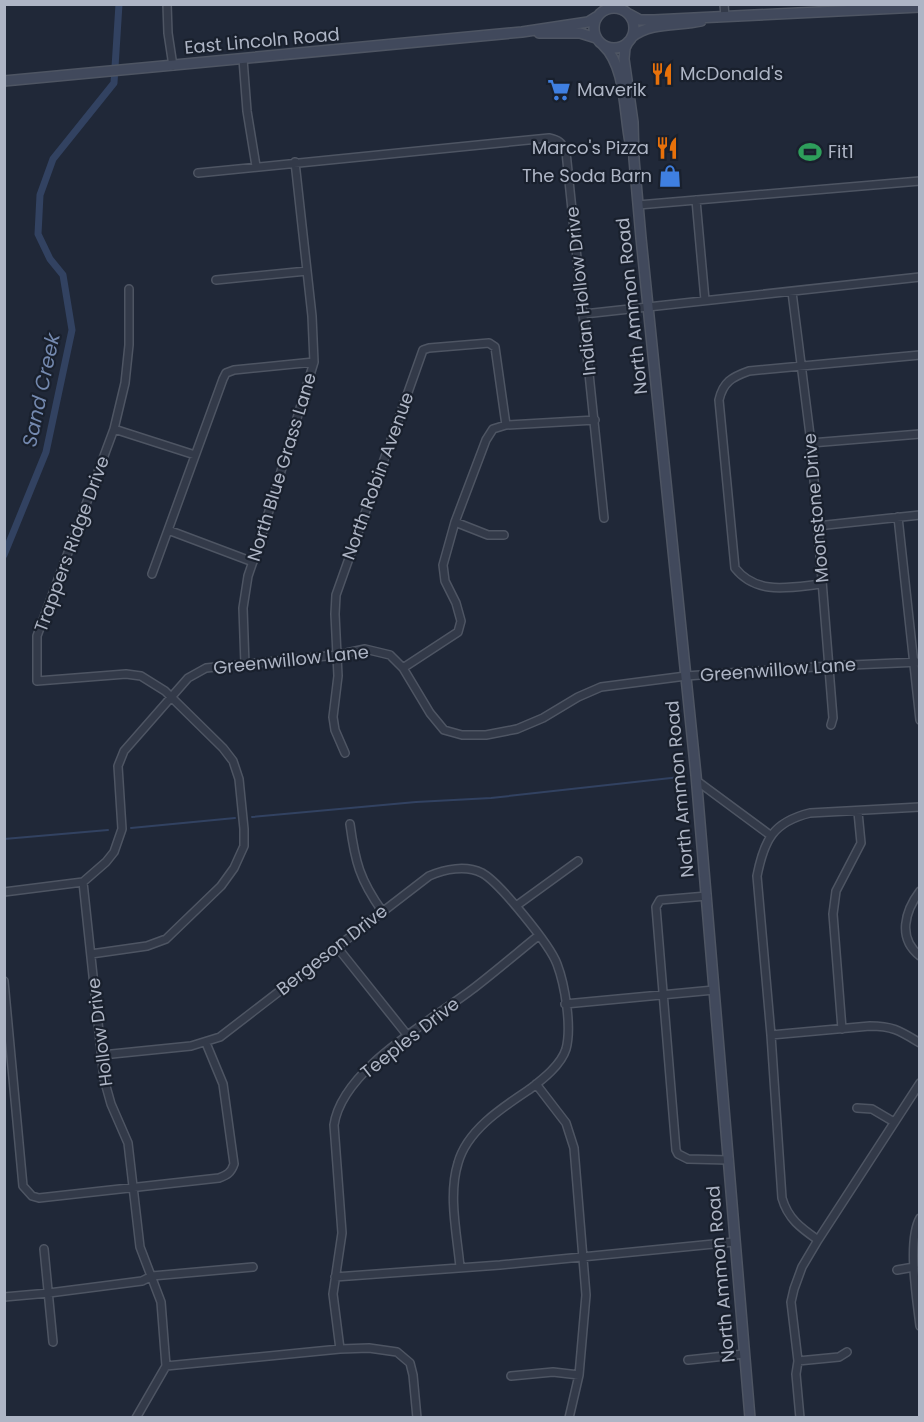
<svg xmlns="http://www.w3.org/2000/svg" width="924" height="1422" font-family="Poppins,sans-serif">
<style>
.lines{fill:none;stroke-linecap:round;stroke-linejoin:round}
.stream{stroke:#324261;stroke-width:2}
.canal{stroke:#324261;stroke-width:7}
.minor-casing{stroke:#4e5563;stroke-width:10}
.secondary-casing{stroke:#4e5563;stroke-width:12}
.minor{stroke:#333a49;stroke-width:7}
.secondary{stroke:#41495c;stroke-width:9}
.labels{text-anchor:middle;stroke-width:4.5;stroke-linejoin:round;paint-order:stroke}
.street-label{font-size:18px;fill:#aeb5c5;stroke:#19202d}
.poi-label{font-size:18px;fill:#aeb5c5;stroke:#19202d;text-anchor:start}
.water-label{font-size:20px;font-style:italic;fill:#7489af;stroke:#19202d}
</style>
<rect width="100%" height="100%" fill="#202838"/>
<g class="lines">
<path class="stream" d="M252,817L416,802L491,798L680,777
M131,828L235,818
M4,839L108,830"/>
<path class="canal" d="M4,555L46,452L72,330L63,275L50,259L38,234L40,195L53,159L114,83L119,4"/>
<g class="minor-casing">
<path id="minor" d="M167,4L168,33L173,66
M724,4L725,17
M243,59L247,111L256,166
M198,173L549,138C558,140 562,142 566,152L604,518
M696,200L705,300
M638,205L920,181
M216,280L307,271
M792,292L811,443L833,718L831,725
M584,314L920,277
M114,429L195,455
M811,443L920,434
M898,517L920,720
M455,522L488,535H504
M817,526L920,515
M168,530L253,562
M152,574L223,379L226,373L234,370L314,362
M822,584C791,587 757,596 735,568L719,400C723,382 732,377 749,371L920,355
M245,665L243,608L248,576L259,544L314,362L312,316L295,162
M403,668L458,632L461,621L456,603L445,581L443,565L455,522L486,440L493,429L506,425L595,420
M345,753L335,730L333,717L338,676L335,614L336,595L423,350L429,348L489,343L495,347L506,425
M697,781L770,835
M350,824C355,862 360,880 382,911
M83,882L104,1079L111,1104L128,1143L140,1247L161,1302L166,1366L136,1418
M920,891C905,911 897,938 920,956
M4,892L83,882L106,862L114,852L122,829L118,766L124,751L188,678L206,668L337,655L365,649L390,655L403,668L430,713L444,730L462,735H486L517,729L543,718L578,697L601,687L686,676L829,666L920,662
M707,896L660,900L656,907L676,1150L678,1154L688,1159L729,1160
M516,906L578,861
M337,947L408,1036
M91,954L147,946L166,939L221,886L234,868L244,846V829L239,779L233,761L223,748L165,691L141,676L126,674L37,681V636L114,429L125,383L129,345V289
M4,981L23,1186L32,1196L39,1198L219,1178C227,1175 231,1173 234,1164L223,1084L206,1043
M565,1004L714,990
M842,1029L833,914L836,891L861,843L858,812
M771,1035L870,1026C893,1026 900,1031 920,1043
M102,1055L191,1046L220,1037L429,876C445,869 466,865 482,873C499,882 550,945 557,964C565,985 572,1027 566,1049C561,1065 543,1079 530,1089C503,1107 467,1130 458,1163C448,1195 457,1234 460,1267
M536,1084L566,1123L574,1148L586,1295L579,1375L569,1418
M857,1108L872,1109L894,1122
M920,1218C907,1241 917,1299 920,1326
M818,1240C801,1228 788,1219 782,1198L771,1035L757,876C764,840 773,822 810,813L920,807
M44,1249L53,1342
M897,1270L914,1267
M335,1277L500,1265L734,1242
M4,1297L49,1293L142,1281L152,1276L253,1267
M340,1349L333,1294L342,1233L334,1125C342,1069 431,1021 474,988C496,971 517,953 538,936
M688,1360L744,1354
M798,1361L839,1357L847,1352
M166,1366L340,1349L369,1348L397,1352L410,1363L413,1375L417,1418
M511,1376L553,1372L579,1375
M800,1418L796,1374L798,1361L791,1302L794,1289L802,1267L818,1240L920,1083"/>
</g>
<g class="secondary-casing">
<path id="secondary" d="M594 28a20 20 0 1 1 40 0a20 20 0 1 1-40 0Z
M629,14L640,20H654L920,7
M539,33H580L596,38
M632,37C650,22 679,26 701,21
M628,42L625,48L624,59L633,122L634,159L641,238L696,775L750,1418
M603,45C626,66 624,113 630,142
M4,81L522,32L588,22L596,17"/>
</g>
<use href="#minor" class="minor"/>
<use href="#secondary" class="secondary"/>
</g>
<defs>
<g id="restaurant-bare" transform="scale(1.8)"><path d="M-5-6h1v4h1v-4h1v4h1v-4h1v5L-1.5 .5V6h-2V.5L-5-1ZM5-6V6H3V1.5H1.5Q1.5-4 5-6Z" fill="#e8710a" stroke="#19202d" stroke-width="2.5" paint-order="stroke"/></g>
<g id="supermarket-bare" transform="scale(1.8)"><path d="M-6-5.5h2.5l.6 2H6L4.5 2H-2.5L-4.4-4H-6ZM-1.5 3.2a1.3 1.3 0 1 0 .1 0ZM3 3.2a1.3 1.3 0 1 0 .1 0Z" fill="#3f7fe0" stroke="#19202d" stroke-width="2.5" paint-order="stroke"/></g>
<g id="stadium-bare" transform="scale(1.8)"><path d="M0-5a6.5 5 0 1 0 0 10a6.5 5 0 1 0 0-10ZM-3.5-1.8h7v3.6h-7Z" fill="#2e9e5b" stroke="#19202d" stroke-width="2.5" paint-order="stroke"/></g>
<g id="shop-bare" transform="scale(1.8)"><path d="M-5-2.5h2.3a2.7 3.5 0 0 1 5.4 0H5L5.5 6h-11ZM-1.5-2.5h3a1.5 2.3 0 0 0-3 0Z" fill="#3f7fe0" stroke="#19202d" stroke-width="2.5" paint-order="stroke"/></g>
</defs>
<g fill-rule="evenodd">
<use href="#restaurant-bare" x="662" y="74"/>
<use href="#supermarket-bare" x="559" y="90"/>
<use href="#restaurant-bare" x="667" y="148"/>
<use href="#stadium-bare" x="810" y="152"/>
<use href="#shop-bare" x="670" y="176"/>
</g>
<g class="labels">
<g class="street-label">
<text transform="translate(262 41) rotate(-5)" y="6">East Lincoln Road</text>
<text transform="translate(581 291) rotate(-96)" y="6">Indian Hollow Drive</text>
<text transform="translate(632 306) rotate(-96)" y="6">North Ammon Road</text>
<text transform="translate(282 467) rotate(-73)" y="6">North Blue Grass Lane</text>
<text transform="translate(378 476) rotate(-70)" y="6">North Robin Avenue</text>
<text transform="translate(816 508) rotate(-95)" y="6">Moonstone Drive</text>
<text transform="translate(72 544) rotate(-70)" y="6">Trappers Ridge Drive</text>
<text transform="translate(291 660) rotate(-6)" y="6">Greenwillow Lane</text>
<text transform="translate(778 670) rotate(-4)" y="6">Greenwillow Lane</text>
<text transform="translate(680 789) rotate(-95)" y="6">North Ammon Road</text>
<text transform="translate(332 950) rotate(-38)" y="6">Bergeson Drive</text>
<text transform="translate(100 1032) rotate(-97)" y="6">Hollow Drive</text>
<text transform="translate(410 1038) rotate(-38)" y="6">Teeples Drive</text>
<text transform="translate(721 1274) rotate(-95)" y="6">North Ammon Road</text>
</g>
<g class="poi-label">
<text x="680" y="80">McDonald's</text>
<text x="577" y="96">Maverik</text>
<text x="649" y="154" text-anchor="end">Marco's Pizza</text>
<text x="828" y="158">Fit1</text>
<text x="652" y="182" text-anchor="end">The Soda Barn</text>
</g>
<g class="water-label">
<text transform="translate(41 390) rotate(-78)" y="7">Sand Creek</text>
</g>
</g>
<rect width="924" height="1422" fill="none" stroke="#aeb5c5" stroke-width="12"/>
</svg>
